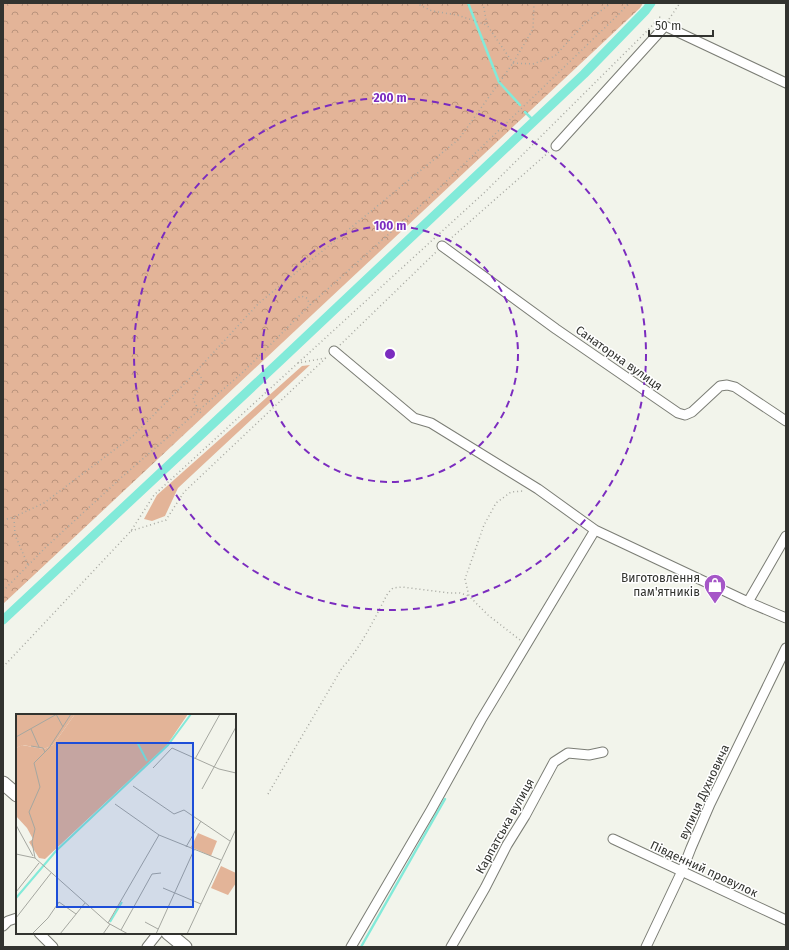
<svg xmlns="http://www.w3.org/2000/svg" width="789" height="950" font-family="'Fira Sans',sans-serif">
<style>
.grass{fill:#e3b498}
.forest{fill:url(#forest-crowns)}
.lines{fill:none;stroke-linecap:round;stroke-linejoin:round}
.stream{stroke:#82ead9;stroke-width:2.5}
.canal{stroke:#82ead9;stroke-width:9}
.street-casing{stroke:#7b7d75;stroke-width:11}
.secondary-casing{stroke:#7b7d75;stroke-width:15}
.path{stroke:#a7a8a1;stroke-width:1.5;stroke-dasharray:1 3;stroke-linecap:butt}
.street{stroke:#fff;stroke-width:9}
.secondary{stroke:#fff;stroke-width:13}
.ring{fill:none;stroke:#7b2cbf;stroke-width:2;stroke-dasharray:7 5}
.labels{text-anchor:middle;stroke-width:3;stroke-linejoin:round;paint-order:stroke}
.street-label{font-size:12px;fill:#32332f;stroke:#fff}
.poi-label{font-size:12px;fill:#32332f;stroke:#fff;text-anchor:end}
.inset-river{fill:none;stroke:#82ead9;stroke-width:2}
.inset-road{fill:none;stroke:#a5a7a0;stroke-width:1}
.view{fill:#1d4ed8;fill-opacity:0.15;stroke:#1d4ed8;stroke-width:2}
.inset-edge{fill:none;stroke:#32332f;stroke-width:2}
.centre{fill:#7b2cbf;stroke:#fff;stroke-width:2}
.ring-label{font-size:12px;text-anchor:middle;font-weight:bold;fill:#7b2cbf;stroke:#fff;stroke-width:3;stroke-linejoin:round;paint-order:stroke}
</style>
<defs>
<pattern id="forest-crowns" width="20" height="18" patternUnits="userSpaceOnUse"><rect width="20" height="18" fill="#e3b498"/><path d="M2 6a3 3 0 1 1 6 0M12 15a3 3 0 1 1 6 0" fill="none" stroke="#b9937c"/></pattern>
</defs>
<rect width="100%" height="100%" fill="#f2f4eb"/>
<path class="grass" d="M310,365L178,488L165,516L152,521L144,519L157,495L302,366Z"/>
<path class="forest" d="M3,3H643L640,8L3,604Z"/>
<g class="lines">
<path class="stream" d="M468,3L499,82L520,105
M525,112L534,121
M361,947L445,799"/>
<path class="canal" d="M3,620L279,362L584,74L646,10L651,3"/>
<g class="street-casing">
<path id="street" d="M556,146L665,26L786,83
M442,246L556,329L678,413L685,415L692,412L720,386L727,385L735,387L786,421
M334,351L414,418L431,423L538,489L595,530
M748,602L786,536
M613,839L786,920
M3,926L8,921L17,918
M39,933L53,947
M147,947L158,933
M351,947L431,810L481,720L595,530L748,602L786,618
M451,947L485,888L507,845L525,816L554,762L568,753L589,755L603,752
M646,947L682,871L691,848L710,804L786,648"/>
</g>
<g class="secondary-casing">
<path id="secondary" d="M3,783L17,795
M168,933L185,947"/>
</g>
<path class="path" d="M416,3L432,11L457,15L487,25
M483,3L487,25L513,63
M669,19L680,3
M513,63L533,64L555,56L585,23L611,3
M449,240L550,151
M295,299L301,296L307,298L310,305
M340,345L436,252
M298,363L485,192L647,31L660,17L662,18
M197,370L203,381L193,399L199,411L203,415
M14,518L15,535L28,565
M3,520L14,517L44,503L134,435L190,378L259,303L459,139L513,63L533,29L534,3
M131,531L166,520L184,492L328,356
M3,591L46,547L123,476L242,373L310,305L430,197L619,14L629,3
M520,640L488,615L469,596L465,579L484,525L496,503L511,492L523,491
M3,667L131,531L154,495L298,363L326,358
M268,794L342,668C362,646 374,619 388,593L393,588L402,587L450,593H460L469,596"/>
<use href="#street" class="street"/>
<use href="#secondary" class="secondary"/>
</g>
<g class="ring">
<circle cx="390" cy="354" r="128"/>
<circle cx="390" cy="354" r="256"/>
</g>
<defs>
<g id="shop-pin" transform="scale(1.15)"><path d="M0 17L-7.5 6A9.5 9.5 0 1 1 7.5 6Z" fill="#a556c7" stroke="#fff"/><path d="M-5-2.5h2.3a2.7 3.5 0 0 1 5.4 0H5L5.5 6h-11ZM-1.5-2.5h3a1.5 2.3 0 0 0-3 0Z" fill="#fff"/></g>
</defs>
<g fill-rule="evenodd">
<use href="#shop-pin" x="715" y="585"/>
</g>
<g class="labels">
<g class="street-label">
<text transform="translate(619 358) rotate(35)" y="4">Санаторна вулиця</text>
<text transform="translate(704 792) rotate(-65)" y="4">вулиця Духновича</text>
<text transform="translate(505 826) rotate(-61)" y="4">Карпатська вулиця</text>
<text transform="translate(704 869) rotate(25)" y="4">Південний провулок</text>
</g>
<g class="poi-label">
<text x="700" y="582">Виготовлення<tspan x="700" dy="14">пам'ятників</tspan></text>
</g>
</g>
<g transform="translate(16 714)">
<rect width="220" height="220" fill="#f2f4eb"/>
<path d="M182,119L201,127L195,142L175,133Z" fill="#e3b498"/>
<path d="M59,0H172L151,31L29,145L23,144L13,128L17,125L11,114L0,102V34L6,31L28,35L37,31Z" fill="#e3b498"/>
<path d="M205,152L220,159V169L212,181L195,174Z" fill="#e3b498"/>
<path d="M0,0H59L37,31L28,35L7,31L0,34Z" fill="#e3b498"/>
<path class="inset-river" d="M121,28L131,47M0,184L40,137L152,31L175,0M94,208L106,188"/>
<path class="inset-road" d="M40,0L47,13M15,15L23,33M0,23L41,0M15,32L27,34L29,38M179,45L204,0M137,54L156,34L203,55L220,59M117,72L158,100L168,96L214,127M186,75L220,13M99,90L143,121M0,111L17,142M170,133L185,107M0,140L19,144L92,209L112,220M19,144L16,128L19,115L13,98L24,73L18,49L33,34L55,0M147,174L185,190M0,178L23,149M0,204L35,159M129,208L142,215M92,209L143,121L205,146M105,216L136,160L145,159M16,220L32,204L43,188L60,200M44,220L69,189M87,220L94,210M140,220L178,136M171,220L220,115"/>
<path class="view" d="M41,29H177V193H41Z"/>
<rect width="220" height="220" class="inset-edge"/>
</g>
<circle cx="390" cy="354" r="6" class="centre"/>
<g class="ring-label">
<text x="390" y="102">200 m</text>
<text x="390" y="230">100 m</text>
</g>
<rect width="789" height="950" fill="none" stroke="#32332f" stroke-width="8"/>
<path d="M649 30v6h64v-6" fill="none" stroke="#32332f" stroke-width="2"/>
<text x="655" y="30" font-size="12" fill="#32332f" stroke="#ffffff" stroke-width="3" paint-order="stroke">50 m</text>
</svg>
